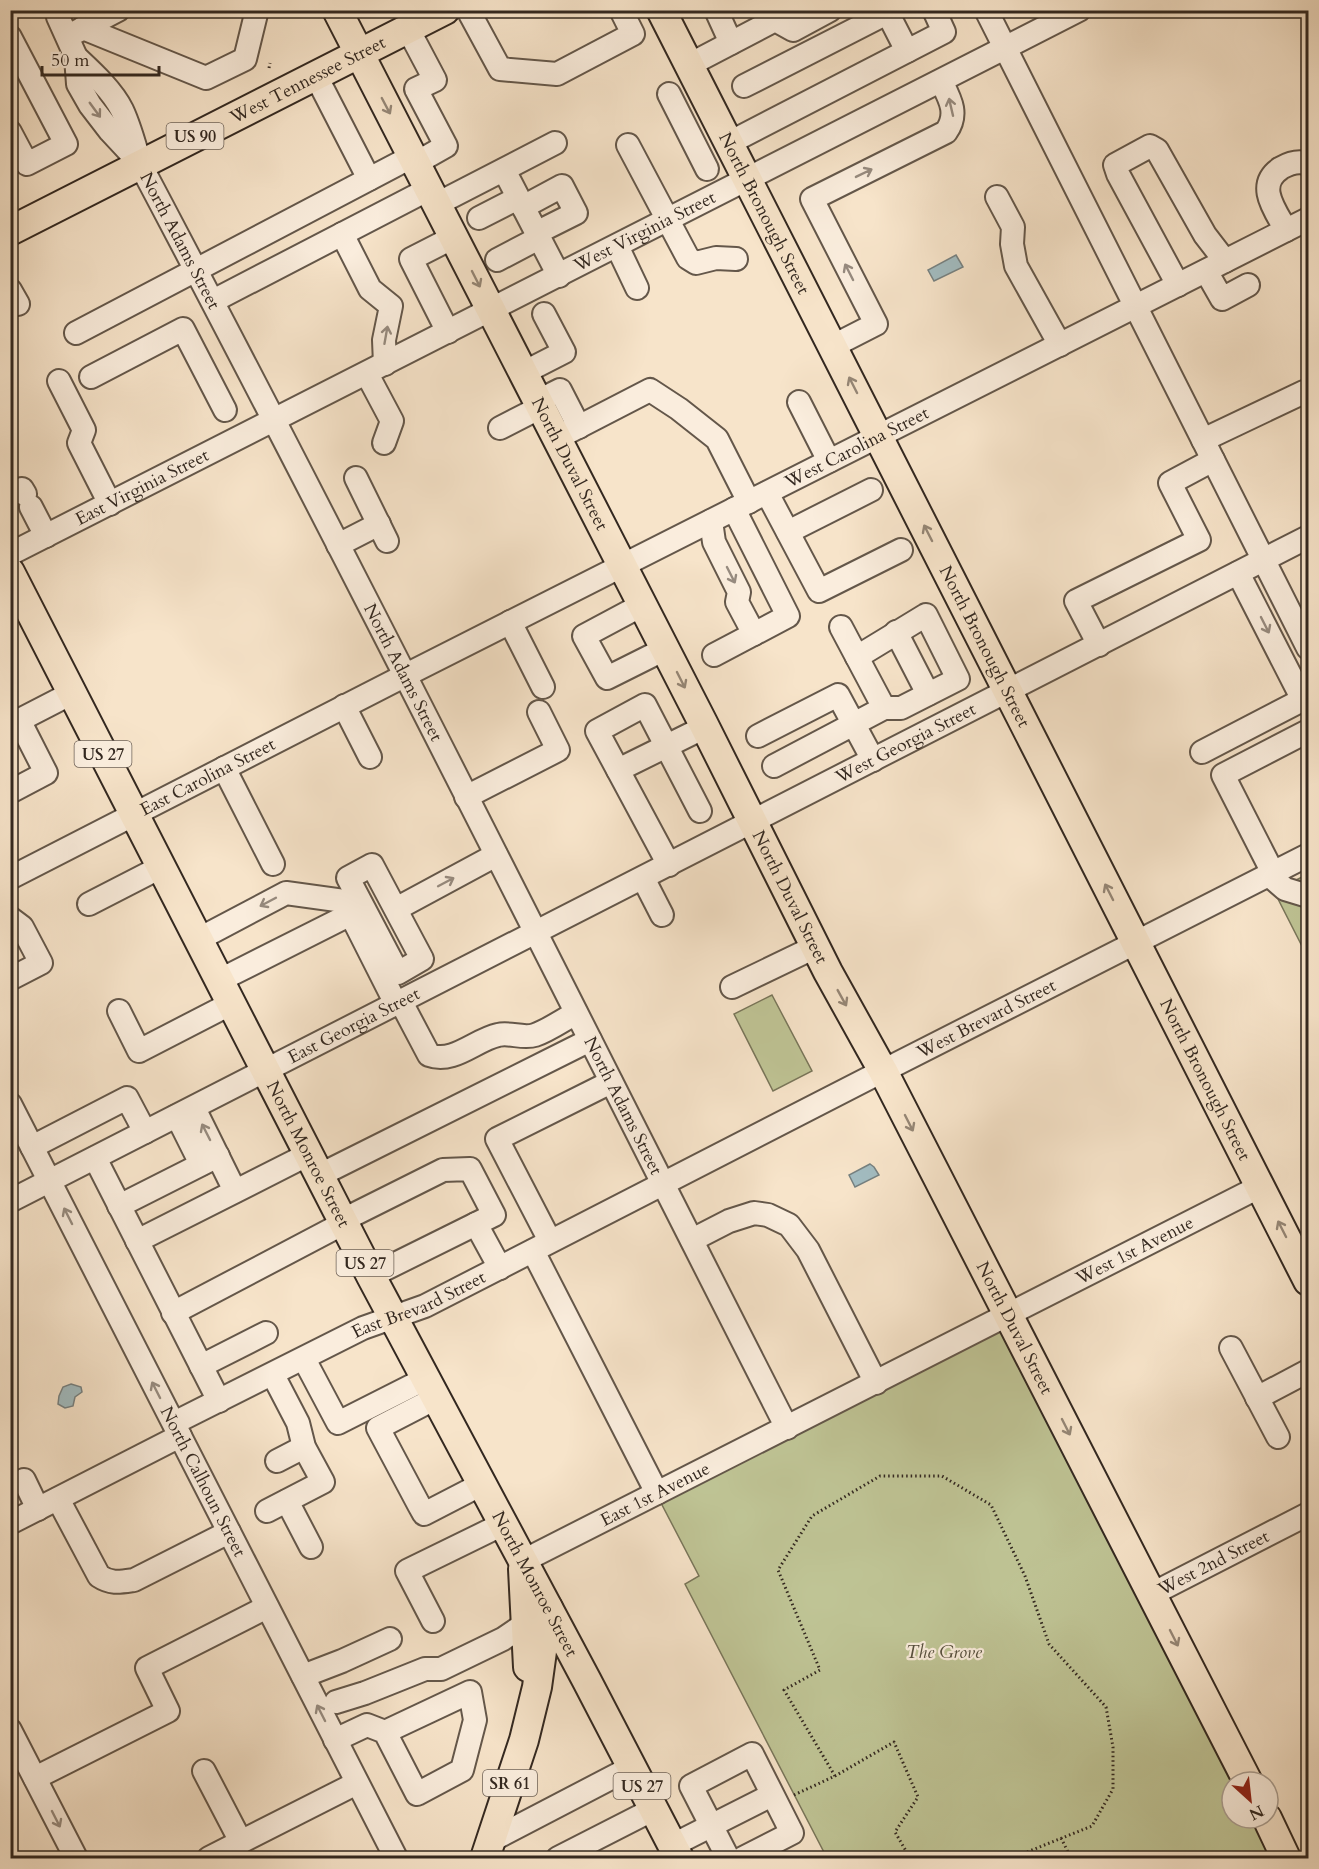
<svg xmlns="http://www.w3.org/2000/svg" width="1319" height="1869" font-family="Cardo,serif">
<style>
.green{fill:#bfc495;stroke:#79765a;stroke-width:1.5}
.water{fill:#a2bcc1;stroke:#768181;stroke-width:1.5}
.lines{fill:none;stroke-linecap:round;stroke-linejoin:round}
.minor-casing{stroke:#64574a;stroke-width:26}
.major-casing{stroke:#332820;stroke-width:32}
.path{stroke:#332820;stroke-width:3;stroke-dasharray:1.5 3;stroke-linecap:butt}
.minor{stroke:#faeddd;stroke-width:22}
.major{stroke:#f7e4ca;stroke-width:28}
.oneway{stroke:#958675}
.oneway2{stroke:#968a7e}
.labels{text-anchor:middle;stroke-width:4.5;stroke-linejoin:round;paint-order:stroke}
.shield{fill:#faeddd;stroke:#6f6359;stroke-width:1.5}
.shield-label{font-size:16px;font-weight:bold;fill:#332820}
.street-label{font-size:18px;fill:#332820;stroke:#faeddd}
.park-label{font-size:18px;font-style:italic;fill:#564f3d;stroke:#faeddd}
</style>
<rect width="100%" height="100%" fill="#f7e4ca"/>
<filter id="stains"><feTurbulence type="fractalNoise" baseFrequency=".00333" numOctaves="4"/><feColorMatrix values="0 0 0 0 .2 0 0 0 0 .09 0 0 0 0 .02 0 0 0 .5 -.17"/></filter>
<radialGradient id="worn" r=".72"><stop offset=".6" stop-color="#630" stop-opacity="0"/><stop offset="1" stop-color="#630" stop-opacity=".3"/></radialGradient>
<path class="green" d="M1308,874V958L1274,891Z
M772,995L812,1071L773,1091L734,1014Z
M999,1329L1234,1782H1232V1818H1253L1274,1858H827L685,1584L699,1576L660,1501Z"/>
<path class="water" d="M956,255L963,267L934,281L928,270Z
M870,1164L874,1167L879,1175L855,1187L849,1175Z
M71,1384L81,1387L82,1392L75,1397L73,1406L65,1408L58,1404L59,1396L63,1387Z"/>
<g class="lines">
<g class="minor-casing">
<g id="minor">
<path d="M57,10L58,17L76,57L78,84L90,105L110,131L137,160"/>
<path d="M468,10L500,69L557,74L633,34L621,10"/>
<path d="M716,10L731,43"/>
<path d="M886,10L907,51"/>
<path d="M986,10L1308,648"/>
<path d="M83,28L206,78L245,59L257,10"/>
<path d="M408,29L435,80L416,89L446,146L416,163"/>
<path d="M76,32L118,10"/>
<path d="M10,37L66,144L27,164L10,132"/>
<path id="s1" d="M76,57C92,72 112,90 122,110C130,127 135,146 140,164C361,582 572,1006 787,1428"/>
<path d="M689,65L775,20L793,30L830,10"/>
<path d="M316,76L369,179"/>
<path d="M744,86L887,13"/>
<path d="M669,94L707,169"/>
<path d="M729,143L944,32L934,10"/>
<path d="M628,145L688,258L696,263L716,258L736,259"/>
<path d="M504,170L559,276"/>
<path d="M997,197L1013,227L1012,244L1016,266L1060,345"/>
<path d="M437,204L555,143"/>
<path d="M523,207L562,186L576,213L536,233"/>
<path d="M479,218L518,198"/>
<path d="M1286,230C1275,210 1255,185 1281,168C1290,163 1299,160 1308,164"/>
<path d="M342,234L370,289L391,306L384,340L385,364"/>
<path d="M617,246L637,288"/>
<path d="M497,260L539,238"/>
<path d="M1206,271L1222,299L1248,285"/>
<path d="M1178,285L1118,174L1115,165L1150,146L1157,150L1205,235L1225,261"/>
<path d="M10,290L18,304"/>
<path d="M213,301L429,189"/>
<path d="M448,332L411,259L454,237"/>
<path d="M76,333L413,156"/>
<path d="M833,346L876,324L812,199L946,132C959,114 950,99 941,81"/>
<path d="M523,373L564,352L544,314"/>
<path d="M367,374L392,421L384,443"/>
<path d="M91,377L183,329L225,410"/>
<path d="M59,381L84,430L79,443L110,504"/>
<path d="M538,401L560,390L579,427"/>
<path d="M799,402L829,461"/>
<path d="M500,428L541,407"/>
<path d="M557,438L650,390L679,409L717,439L749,502"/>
<path d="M1203,440L1304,392"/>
<path d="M356,478L387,541"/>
<path d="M767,493L819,591L901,550"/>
<path d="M10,495L22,489L25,494"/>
<path d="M31,507L46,536"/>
<path d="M711,521L714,542L739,592L737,602L754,634"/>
<path d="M788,532L871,490"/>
<path d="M338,545L379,524"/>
<path id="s2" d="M10,554L1079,10"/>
<path d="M1238,573L1303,700"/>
<path d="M642,605L584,636L607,678L665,649"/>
<path d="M510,622L543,687"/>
<path d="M841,627L884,708"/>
<path d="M896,632L928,694"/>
<path d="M1099,645L1076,601L1199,540L1170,483L1213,460"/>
<path d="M714,655L788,616L734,509"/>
<path d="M344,706L370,757"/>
<path d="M10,725L72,693"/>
<path d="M758,736L838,695L873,760"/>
<path d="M1202,752L1308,697"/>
<path d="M774,766L884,708H901L958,679L926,615L857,657"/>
<path d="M224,768L273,864"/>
<path d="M618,770L705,727"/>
<path d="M10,792L46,773L19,720"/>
<path d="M466,797L558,750L539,712"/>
<path d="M372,865L422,959L398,973L348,878Z"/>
<path d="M669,865L597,731L645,705L700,811"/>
<path d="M1273,873L1223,775L1308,731"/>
<path d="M1269,875L1285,889L1308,896"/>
<path id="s3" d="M10,878L404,676L1308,219"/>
<path d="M643,878L662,915"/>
<path d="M89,904L161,867"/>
<path d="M396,909L496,855"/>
<path d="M10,918L22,927L41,963L10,979"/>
<path d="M199,939L286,893L344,901L396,1004"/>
<path d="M220,980L351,914"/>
<path d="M732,987L815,947"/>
<path d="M401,1002L429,1055C454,1064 475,1040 498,1035C510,1032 523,1039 535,1035C549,1030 563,1020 576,1013"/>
<path d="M119,1011L139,1051L232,1003"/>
<path id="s4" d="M10,1104L396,1858"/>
<path d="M194,1108L235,1191"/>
<path d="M177,1116L201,1164"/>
<path d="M32,1147L127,1098L145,1132"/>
<path d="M95,1158L219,1401"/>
<path d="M320,1175L590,1040"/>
<path id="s5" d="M10,1201L1308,537"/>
<path d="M119,1206L218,1156"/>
<path d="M343,1220L443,1170L470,1169L494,1215L371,1276"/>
<path d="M476,1224L500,1268"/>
<path d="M692,1240L729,1221L754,1213L768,1215L789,1225L808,1250L876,1383"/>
<path d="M137,1241L309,1154"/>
<path d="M550,1241L497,1139L611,1082"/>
<path d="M533,1251L657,1493"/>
<path d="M173,1313L344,1223"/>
<path d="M1231,1348L1278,1437"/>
<path d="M304,1359L338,1423L425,1379"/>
<path d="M201,1366L266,1333"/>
<path d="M436,1398L378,1428L419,1505L424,1514L482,1484"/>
<path d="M1257,1398L1308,1371"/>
<path id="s6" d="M174,1423L363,1328L425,1306L869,1078L1308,855"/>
<path d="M277,1461L304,1447"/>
<path d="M24,1480L38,1509"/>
<path d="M58,1499L99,1576C111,1584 120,1582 134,1580L229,1532"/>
<path d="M287,1501L311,1547"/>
<path d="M267,1511L323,1482L304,1447L298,1423L273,1375"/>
<path d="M10,1523L180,1436"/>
<path id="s7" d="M523,1561L1261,1186"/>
<path id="s8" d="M1152,1594L1308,1514"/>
<path d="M433,1621L407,1571L503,1524"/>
<path d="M303,1676L342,1661L390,1639"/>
<path d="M336,1702L365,1693L425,1669H441L503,1639L525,1624"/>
<path d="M10,1730L76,1858"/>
<path d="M335,1740L367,1725L385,1732L417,1794L462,1770L475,1720L470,1692L385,1732"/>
<path d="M204,1771L241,1842"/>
<path d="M35,1778L168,1711L147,1668L267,1607"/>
<path d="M492,1840L632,1767"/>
<path d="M673,1845L772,1795"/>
<path d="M209,1858L357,1783"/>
<path d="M558,1858L654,1809"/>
<path d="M728,1858L691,1786L752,1754L792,1833L743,1858"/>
</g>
</g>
<g class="major-casing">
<g id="major">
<path id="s9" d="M337,10L703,723L828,972L883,1071L1248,1782"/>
<path id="s10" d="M661,10L1308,1281"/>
<path id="s11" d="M10,231L445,10"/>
<path id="s12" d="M10,572L371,1276L587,1681L679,1858"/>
<path d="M523,1569L528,1667"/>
<path d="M1267,1818L1286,1858"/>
<path d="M485,1858L524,1740L537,1687L548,1608"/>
</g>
</g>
<path class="path" d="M269,68L270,63
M835,1776L784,1690L820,1670L778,1570L812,1516L880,1476H942L991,1505L1025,1576L1049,1644L1106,1707L1113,1747V1789L1092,1826L1012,1858
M794,1795L835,1776L894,1742L918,1797L895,1832L910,1858
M1061,1838L1071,1858"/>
<use href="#minor" class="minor"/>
<use href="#major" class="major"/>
</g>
<defs><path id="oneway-shaft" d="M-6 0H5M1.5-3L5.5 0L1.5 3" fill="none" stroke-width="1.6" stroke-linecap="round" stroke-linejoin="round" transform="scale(1.5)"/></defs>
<g class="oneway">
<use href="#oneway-shaft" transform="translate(386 106) rotate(62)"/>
<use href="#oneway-shaft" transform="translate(476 279) rotate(63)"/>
<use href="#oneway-shaft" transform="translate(853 385) rotate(-117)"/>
<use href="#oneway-shaft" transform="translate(928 533) rotate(-117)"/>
<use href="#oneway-shaft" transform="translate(681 680) rotate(63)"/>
<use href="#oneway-shaft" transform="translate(1109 892) rotate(-117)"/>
<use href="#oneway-shaft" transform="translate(842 998) rotate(61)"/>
<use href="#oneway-shaft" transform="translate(909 1123) rotate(63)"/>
<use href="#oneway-shaft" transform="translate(1282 1229) rotate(-117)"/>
<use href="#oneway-shaft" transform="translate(1066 1427) rotate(63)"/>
<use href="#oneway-shaft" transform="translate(1174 1638) rotate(63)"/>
</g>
<g class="oneway2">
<use href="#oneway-shaft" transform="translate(951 107) rotate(-103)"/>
<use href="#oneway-shaft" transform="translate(95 110) rotate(54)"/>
<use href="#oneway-shaft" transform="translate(864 173) rotate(-26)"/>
<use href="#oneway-shaft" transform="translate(849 272) rotate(-117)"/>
<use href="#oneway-shaft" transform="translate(386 335) rotate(-80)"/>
<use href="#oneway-shaft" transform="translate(731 575) rotate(63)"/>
<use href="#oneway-shaft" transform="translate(1265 625) rotate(63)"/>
<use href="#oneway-shaft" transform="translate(446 882) rotate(-28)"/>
<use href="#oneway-shaft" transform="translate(268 902) rotate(152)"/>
<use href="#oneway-shaft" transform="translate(206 1132) rotate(-117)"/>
<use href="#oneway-shaft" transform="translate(68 1216) rotate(-117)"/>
<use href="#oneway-shaft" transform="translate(156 1390) rotate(-117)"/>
<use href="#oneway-shaft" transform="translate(321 1713) rotate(-117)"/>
<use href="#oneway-shaft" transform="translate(56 1819) rotate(63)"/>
</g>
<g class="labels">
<g class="shield">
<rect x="166.5" y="123" width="57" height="26" rx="4.5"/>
<rect x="74.5" y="741" width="57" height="26" rx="4.5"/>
<rect x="336.5" y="1250" width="57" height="26" rx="4.5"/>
<rect x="483" y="1770" width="54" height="26" rx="4.5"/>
<rect x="613.5" y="1773" width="57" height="26" rx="4.5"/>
</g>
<g class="shield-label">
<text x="195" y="142">US 90</text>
<text x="103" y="760">US 27</text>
<text x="365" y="1269">US 27</text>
<text x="510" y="1789">SR 61</text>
<text x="642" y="1792">US 27</text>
</g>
<g class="street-label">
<text dy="6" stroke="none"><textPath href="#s11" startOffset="334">West Tennessee Street</textPath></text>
<text dy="6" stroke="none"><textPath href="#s10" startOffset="228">North Bronough Street</textPath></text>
<text dy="6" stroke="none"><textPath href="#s2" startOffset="712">West Virginia Street</textPath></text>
<text dy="6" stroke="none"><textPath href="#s1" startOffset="214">North Adams Street</textPath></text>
<text dy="6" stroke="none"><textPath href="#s3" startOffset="950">West Carolina Street</textPath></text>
<text dy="6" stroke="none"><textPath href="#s9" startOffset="510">North Duval Street</textPath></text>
<text dy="6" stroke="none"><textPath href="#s2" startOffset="148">East Virginia Street</textPath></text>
<text dy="6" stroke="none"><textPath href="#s10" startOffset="714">North Bronough Street</textPath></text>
<text dy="6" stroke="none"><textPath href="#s1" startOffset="700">North Adams Street</textPath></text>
<text dy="6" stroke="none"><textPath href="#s5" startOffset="1006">West Georgia Street</textPath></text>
<text dy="6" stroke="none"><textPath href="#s3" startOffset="222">East Carolina Street</textPath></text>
<text dy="6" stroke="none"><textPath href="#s9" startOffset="996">North Duval Street</textPath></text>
<text dy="6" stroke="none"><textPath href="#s6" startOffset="908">West Brevard Street</textPath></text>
<text dy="6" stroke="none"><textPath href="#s5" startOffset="386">East Georgia Street</textPath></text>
<text dy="6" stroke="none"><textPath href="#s10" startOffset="1200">North Bronough Street</textPath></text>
<text dy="6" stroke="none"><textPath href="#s1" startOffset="1186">North Adams Street</textPath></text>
<text dy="6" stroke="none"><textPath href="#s12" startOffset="654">North Monroe Street</textPath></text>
<text dy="6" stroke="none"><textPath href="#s7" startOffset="686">West 1st Avenue</textPath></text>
<text dy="6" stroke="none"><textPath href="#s6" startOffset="272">East Brevard Street</textPath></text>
<text dy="6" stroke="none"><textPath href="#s9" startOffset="1482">North Duval Street</textPath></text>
<text dy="6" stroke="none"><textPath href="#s4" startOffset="424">North Calhoun Street</textPath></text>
<text dy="6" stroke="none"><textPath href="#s7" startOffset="148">East 1st Avenue</textPath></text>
<text dy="6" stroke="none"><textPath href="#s8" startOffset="69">West 2nd Street</textPath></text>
<text dy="6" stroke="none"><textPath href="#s12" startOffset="1140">North Monroe Street</textPath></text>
</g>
<g class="park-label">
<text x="944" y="1658">The Grove</text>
</g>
</g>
<rect width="1319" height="1869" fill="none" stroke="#f7e4ca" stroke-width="36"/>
<rect x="12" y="12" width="1295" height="1845" fill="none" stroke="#332820" stroke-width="3"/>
<rect x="18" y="18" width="1283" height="1833" fill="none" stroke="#332820" stroke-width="1.5"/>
<g transform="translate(1250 1800) rotate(153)"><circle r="28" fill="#faeddd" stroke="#aa9e91" stroke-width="1.5"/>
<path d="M0-4.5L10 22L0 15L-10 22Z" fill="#8f2418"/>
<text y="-9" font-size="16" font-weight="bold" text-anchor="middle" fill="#332820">N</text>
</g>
<path d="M42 66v9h117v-9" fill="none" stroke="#332820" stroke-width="3"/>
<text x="51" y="66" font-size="18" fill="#332820" stroke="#faeddd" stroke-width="4.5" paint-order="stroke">50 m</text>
<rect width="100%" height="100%" filter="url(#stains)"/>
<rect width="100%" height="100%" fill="url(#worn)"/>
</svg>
